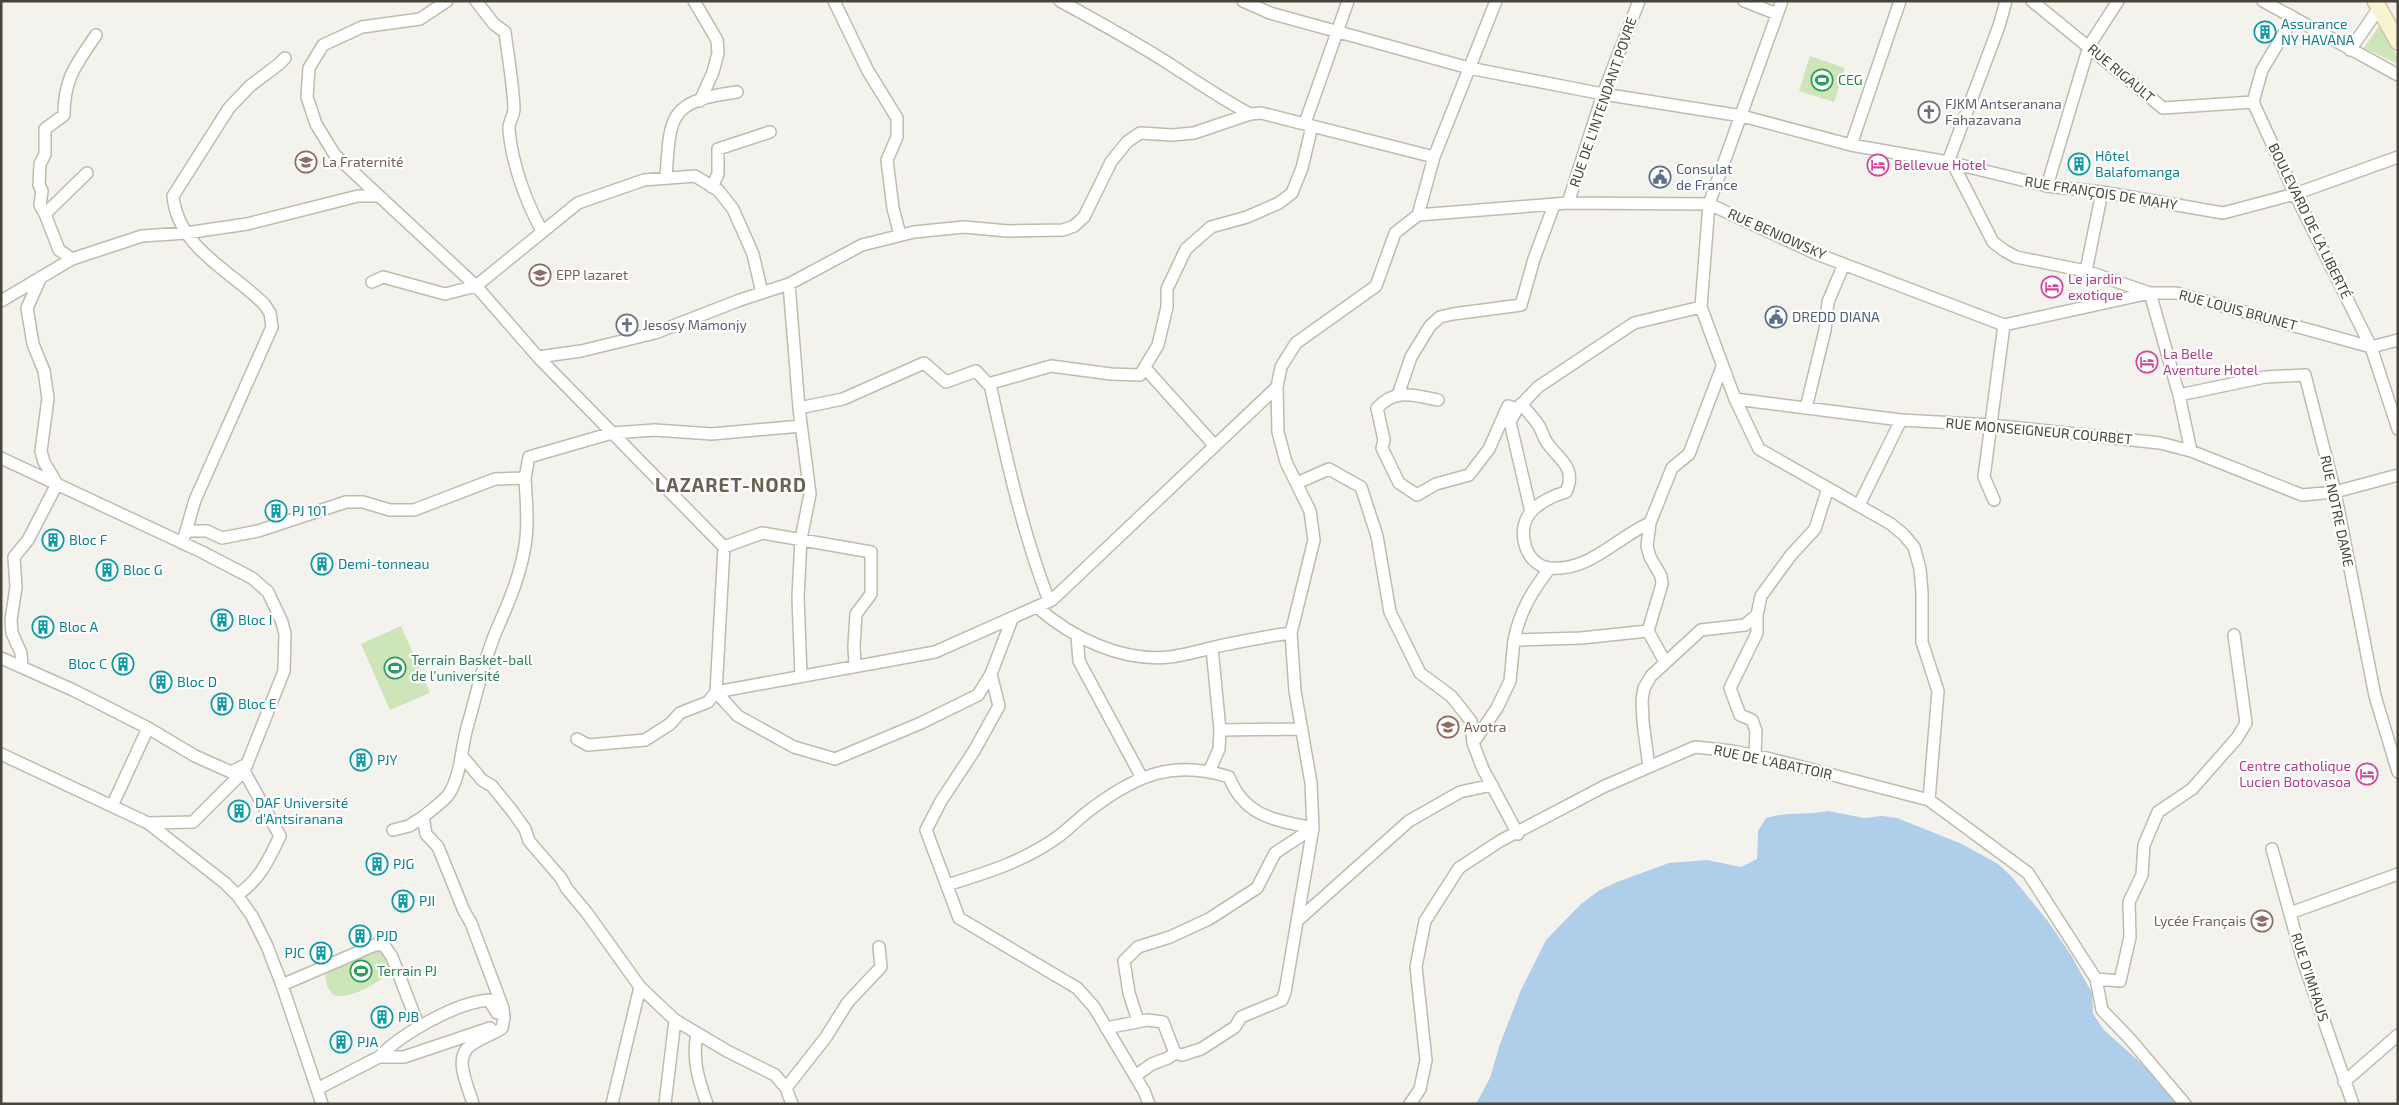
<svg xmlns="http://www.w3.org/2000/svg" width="2399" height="1105" font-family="'Exo 2',sans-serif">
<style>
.green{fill:#cee4b9}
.water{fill:#afceea}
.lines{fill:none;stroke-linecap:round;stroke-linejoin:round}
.minor-casing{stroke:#bfbbaf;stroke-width:14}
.secondary-casing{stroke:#cfc7a0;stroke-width:18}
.minor{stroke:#fff;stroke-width:11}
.secondary{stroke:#faf3d0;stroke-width:15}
.labels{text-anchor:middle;stroke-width:4.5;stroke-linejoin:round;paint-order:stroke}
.culture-label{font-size:14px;fill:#0d838f;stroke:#fff;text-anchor:start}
.street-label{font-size:14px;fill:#48443a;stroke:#fff}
.leisure-label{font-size:14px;fill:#27864d;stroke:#fff;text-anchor:start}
.worship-label{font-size:14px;fill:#5b616d;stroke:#fff;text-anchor:start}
.education-label{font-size:14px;fill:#785e54;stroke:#fff;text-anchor:start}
.hotel-label{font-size:14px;fill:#b23c85;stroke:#fff;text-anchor:start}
.service-label{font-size:14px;fill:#4e5e75;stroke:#fff;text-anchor:start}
.district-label{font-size:19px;font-weight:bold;letter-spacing:1px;fill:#6a6252;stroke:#fff}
</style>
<rect width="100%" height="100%" fill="#f4f2ec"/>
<path class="green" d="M2381,23L2398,60V64L2364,48Z
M1810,56L1845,68L1834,102L1799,91Z
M401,626L430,693L390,710L361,644Z
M379,949C389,956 393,962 390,974C374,983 353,1000 333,995L327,986L325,975L334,968Z"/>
<path class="water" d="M1828,811L1864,818L1882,816L1897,818L1962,844L1998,864L2011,876L2047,920L2071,955L2092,993L2093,1014L2104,1030L2150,1071L2177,1104H1476L1490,1078L1500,1044L1521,990L1546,940L1581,904L1600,890L1617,882L1669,863L1707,860L1741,867L1757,859L1758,831L1766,818C1786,812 1807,815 1828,811Z"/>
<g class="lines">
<g class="minor-casing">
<path id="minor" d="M447,1L420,19L362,27L323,45L309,68L307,97L316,124L335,155L476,286L538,357L724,547L716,692L935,652L1052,600L1277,387L1281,367L1296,343L1376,286L1395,233L1418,215L1568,203L1709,204L1817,254L2004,325L2150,293L2179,395L2191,451
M476,1L494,24L505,32C508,57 513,83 514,108C514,116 508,123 509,130C512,164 526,202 542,231
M694,1L717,40L718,53L713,72L700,101
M834,1L868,71L897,118V137L887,160L893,208L900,235
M1060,1C1097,21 1135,42 1171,65C1197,82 1222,99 1250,114
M1243,1L1270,13L1469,68L1603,94L1742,116L1851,145L1948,162L2047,186L2102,192L2223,213L2295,194L2398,157
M1744,1L1777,14
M1782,1L1709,204L1701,307L1735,399L1759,449L1891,524L1904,535L1914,547L1920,569L1922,592V642L1938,691L1929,800
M2032,1L2163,108L2253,102
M2263,1L2398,75
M2293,18L2262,70L2253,102L2295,194L2371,347L2398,429
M2350,50L2379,8
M1305,123L1348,1
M1851,145L1900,1
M1948,162L1999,26L2006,1
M1953,164L1993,242L2005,251L2016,257L2086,271L2150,293H2176L2371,347L2398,340
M666,178C670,116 668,101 737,92
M2047,186L2089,46L2118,1
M712,187L718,174V149L770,132
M1568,203L1603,94L1639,1
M45,214L40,205L42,191L39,185L40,164L45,154V129L64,115C64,78 76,65 96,35
M1418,215L1434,157L1496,1
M72,259L59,250L45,214L87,173
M2086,271L2102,192
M372,282L383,277L445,294L476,286L578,203L644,180L695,176L718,190L733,209L753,254L762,293
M789,284L799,408L810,494L801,539L798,597L801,676
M1,301L72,259L142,236L186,233L247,224L358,196H379
M538,357L581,351L655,333L740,300L789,284L862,245L914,232L964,227L1008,231L1063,230L1074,226L1084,217L1111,162L1127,142L1140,133L1172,135L1194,133L1250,114L1261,113L1434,157
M1145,368L1215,446
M990,384C1006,457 1022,531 1049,601
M1398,395L1411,357L1430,326L1440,317L1453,314L1521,305L1534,259L1554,205
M2179,395L2265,377L2305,375L2335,492L2375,696L2398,772
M1735,399L1901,420L1992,425L2160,443L2191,451L2302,495L2335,492L2398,475
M1438,400C1414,395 1396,388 1377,408L1384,440L1382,448L1399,483L1417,495L1436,484L1469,475L1489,449L1508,406L1517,409
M1521,404C1527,411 1534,418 1539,426C1542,431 1543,436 1546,441C1556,458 1578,466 1566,492C1554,495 1538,503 1530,513C1516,531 1525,565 1550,568C1589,572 1617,537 1650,523
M799,408L843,399L924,363L946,382L976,371L988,384L1051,366L1111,374L1140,375L1158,345L1167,307V289L1186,249L1211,227L1247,217L1279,203L1292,193L1302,168L1312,126
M1806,408L1825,330L1828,302L1844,264
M1,458L202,552L252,578L268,592L282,622L285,634L284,671L247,764L231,772L195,756L148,728
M1297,483L1329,469L1361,487L1377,536L1390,612L1420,673L1451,696L1471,721L1473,743L1483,769L1518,834
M1994,500L1984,477L2004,325
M1859,505L1901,420
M1531,512L1510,422L1517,409L1538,387L1634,323L1701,307
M186,531L195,500L272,327L270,313L264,304C231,271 178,248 173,196L229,108L250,86L279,64L285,58
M182,543L186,531H207L222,538L258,531L346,502H363L390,510H414L495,479L525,478L529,457L612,433L655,430L712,434L801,426
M724,547L762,533L871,552V594L856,614L854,646L855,666
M1037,607C1072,638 1122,662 1170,657C1186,655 1203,650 1219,646C1243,641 1267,636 1291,633
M1648,631L1665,662
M1077,635L1079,661L1142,778
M1514,640C1520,611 1532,591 1550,568
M1,658L73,690L148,728L112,806
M22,667L21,653L12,633L11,620L16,587L14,557L28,540L57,484L44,462L41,451L48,398L44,371L33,344L27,308L41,277
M991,674L999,706L974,751L941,801L926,830L959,918L1077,988L1094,1007L1144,1091L1149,1104
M1220,730L1302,729
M577,739L588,745L645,740L670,724L680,713L708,702L716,692L738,716L794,747L835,759L921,723L978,695L991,674L1012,619
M1473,743L1497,708L1510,681L1514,640L1581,638L1648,631L1662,584L1661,576L1650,557L1647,546L1650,523L1672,468L1689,454L1722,367
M1,754L148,823L225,883L237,895L252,916L267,946L282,985L322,1104
M1755,755L1756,731L1752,720L1740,715L1730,688L1757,633V615L1761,596L1791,555L1815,529L1828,488
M462,756L482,780L492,786L513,812L525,829L529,841L561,878L567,889L587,913L640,987L675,1020L727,1051L775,1075L786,1088L792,1104
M1649,767L1643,722L1642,700L1644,688L1651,676L1701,630L1745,625L1757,615
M1209,772L1219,749L1220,730L1212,648
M148,823L193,822L244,771
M393,830L409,826L423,817
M2272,849L2303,961L2353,1104
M947,885C986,873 1025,861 1059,836C1071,827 1081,816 1094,807C1138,774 1175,760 1229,777C1245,817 1275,820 1313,828
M237,895C260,880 269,859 280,836L244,771L247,764
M2290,913L2398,874
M1297,921L1409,821L1460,792L1492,785
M2096,979L2120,981L2130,937L2129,902L2142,875L2144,845L2158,812L2192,789L2237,738L2246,723L2234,635
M282,985L375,945H384L392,957L419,1027
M1138,1021L1129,993L1124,961L1138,947L1170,937L1209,919L1257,888L1275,853L1313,828
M1106,1028L1147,1020L1163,1022L1175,1053
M697,1033C692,1059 698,1079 707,1104
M379,1057C401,1034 457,1002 489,1000L497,1013
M1135,1076L1152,1064L1168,1058L1175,1053L1182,1055L1201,1049L1235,1027L1241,1017L1282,1000L1285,992L1313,828L1311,783L1295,691L1291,633L1314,540L1310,511L1286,462L1278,432L1277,387
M2344,1082L2398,1035
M786,1088L826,1037L848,1002L881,967L879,947
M317,1089L379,1057H404L490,1028
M473,1104C469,1087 452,1058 471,1045C480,1038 492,1035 502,1028L504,1018L503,1008L471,923L464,911L438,847L426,834L423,817C431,810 443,802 449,794C462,773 461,746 468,724C477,693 484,659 497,629C509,602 520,576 525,546C529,523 526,500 525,478
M612,1104L640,987
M665,1104L675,1020
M1410,1104L1420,1089L1426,1060L1416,967L1425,921L1459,868L1500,841L1605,786L1695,747L1732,751L1767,758L1929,800L2028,873L2096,979L2102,1010L2129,1038L2185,1104"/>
</g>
<g class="secondary-casing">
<path id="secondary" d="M2375,1L2398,42"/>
</g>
<use href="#minor" class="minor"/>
<use href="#secondary" class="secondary"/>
</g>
<defs>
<g id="building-ring" transform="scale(1.125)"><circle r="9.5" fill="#fff" stroke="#0f9aa8" stroke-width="1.5"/><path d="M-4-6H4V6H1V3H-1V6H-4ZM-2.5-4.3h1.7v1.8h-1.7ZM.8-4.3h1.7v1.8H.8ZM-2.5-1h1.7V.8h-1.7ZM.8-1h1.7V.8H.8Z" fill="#0f9aa8"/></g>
<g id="stadium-ring" transform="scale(1.125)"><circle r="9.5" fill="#fff" stroke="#2e9e5b" stroke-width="1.5"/><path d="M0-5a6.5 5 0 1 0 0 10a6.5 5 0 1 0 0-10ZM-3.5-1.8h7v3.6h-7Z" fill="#2e9e5b"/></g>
<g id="church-ring" transform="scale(1.125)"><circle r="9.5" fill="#fff" stroke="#6b7280" stroke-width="1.5"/><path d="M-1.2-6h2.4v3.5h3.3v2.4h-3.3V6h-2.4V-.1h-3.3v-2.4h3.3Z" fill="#6b7280"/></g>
<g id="school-ring" transform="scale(1.125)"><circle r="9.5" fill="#fff" stroke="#8d6e63" stroke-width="1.5"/><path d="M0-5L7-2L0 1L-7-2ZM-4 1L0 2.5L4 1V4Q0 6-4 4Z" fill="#8d6e63"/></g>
<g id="hotel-ring" transform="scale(1.125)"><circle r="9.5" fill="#fff" stroke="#d1479c" stroke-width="1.5"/><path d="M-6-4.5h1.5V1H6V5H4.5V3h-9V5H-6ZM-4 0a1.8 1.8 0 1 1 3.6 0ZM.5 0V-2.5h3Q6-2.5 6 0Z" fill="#d1479c"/></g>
<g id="civic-ring" transform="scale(1.125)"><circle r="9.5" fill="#fff" stroke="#5c6f8a" stroke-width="1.5"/><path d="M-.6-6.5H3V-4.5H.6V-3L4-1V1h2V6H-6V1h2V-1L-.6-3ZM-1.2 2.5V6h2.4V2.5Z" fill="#5c6f8a"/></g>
<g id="university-ring" transform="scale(1.125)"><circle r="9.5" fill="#fff" stroke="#8d6e63" stroke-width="1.5"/><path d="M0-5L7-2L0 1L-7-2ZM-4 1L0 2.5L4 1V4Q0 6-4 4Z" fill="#8d6e63"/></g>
</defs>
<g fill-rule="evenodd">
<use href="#building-ring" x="2265" y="32"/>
<use href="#stadium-ring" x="1822" y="80"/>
<use href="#church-ring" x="1929" y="112"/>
<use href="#school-ring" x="306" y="162"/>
<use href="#building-ring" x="2079" y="164"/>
<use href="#hotel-ring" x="1878" y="165"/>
<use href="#civic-ring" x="1660" y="177"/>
<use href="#school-ring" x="540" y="275"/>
<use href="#hotel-ring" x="2052" y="287"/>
<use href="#civic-ring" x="1776" y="317"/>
<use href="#church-ring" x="627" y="325"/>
<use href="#hotel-ring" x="2147" y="362"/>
<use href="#building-ring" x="276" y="511"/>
<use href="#building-ring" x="53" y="540"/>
<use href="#building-ring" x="322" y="564"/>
<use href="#building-ring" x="107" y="570"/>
<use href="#building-ring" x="222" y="620"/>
<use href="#building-ring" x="43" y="627"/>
<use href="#building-ring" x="123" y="664"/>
<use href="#stadium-ring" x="395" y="668"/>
<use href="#building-ring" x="161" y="682"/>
<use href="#building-ring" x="222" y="704"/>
<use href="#university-ring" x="1448" y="727"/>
<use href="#building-ring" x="361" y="760"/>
<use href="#hotel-ring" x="2367" y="774"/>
<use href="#building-ring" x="239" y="811"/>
<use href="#building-ring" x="377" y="864"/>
<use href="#building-ring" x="403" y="901"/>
<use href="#school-ring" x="2262" y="921"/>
<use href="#building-ring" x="360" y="936"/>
<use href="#building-ring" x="321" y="953"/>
<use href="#stadium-ring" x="361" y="971"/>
<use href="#building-ring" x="382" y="1017"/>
<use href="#building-ring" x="341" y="1042"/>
</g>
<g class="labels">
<g class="culture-label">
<text x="2281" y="29">Assurance<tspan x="2281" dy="16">NY HAVANA</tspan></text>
<text x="2095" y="161">Hôtel<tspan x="2095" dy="16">Balafomanga</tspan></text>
<text x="292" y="516">PJ 101</text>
<text x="69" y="545">Bloc F</text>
<text x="338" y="569">Demi-tonneau</text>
<text x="123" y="575">Bloc G</text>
<text x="238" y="625">Bloc I</text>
<text x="59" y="632">Bloc A</text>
<text x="107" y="669" text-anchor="end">Bloc C</text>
<text x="177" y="687">Bloc D</text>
<text x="238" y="709">Bloc E</text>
<text x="377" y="765">PJY</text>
<text x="255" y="808">DAF Université<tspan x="255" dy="16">d'Antsiranana</tspan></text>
<text x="393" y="869">PJG</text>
<text x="419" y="906">PJI</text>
<text x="376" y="941">PJD</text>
<text x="305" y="958" text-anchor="end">PJC</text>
<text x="398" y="1022">PJB</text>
<text x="357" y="1047">PJA</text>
</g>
<g class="street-label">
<text transform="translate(2121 73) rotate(40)" y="5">RUE RIGAULT</text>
<text transform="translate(1603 102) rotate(-71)" y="5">RUE DE L'INTENDANT POVRE</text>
<text transform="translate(2101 193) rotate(9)" y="5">RUE FRANÇOIS DE MAHY</text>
<text transform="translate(2310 221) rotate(64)" y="5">BOULEVARD DE LA LIBERTÉ</text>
<text transform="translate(1777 234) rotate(24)" y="5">RUE BENIOWSKY</text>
<text transform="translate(2238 310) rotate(15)" y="5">RUE LOUIS BRUNET</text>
<text transform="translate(2039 431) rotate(5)" y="5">RUE MONSEIGNEUR COURBET</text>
<text transform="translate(2337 511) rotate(78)" y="5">RUE NOTRE DAME</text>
<text transform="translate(1773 762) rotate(12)" y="5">RUE DE L'ABATTOIR</text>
<text transform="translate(2310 977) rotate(72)" y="5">RUE D'IMHAUS</text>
</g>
<g class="leisure-label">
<text x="1838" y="85">CEG</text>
<text x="411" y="665">Terrain Basket-ball<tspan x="411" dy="16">de l'université</tspan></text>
<text x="377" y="976">Terrain PJ</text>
</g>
<g class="worship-label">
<text x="1945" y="109">FJKM Antseranana<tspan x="1945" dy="16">Fahazavana</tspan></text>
<text x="643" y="330">Jesosy Mamonjy</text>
</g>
<g class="education-label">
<text x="322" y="167">La Fraternité</text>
<text x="556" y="280">EPP lazaret</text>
<text x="1464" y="732">Avotra</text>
<text x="2246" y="926" text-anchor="end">Lycée Français</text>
</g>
<g class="hotel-label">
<text x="1894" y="170">Bellevue Hotel</text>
<text x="2068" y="284">Le jardin<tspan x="2068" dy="16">exotique</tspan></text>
<text x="2163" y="359">La Belle<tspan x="2163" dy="16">Aventure Hotel</tspan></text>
<text x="2351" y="771" text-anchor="end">Centre catholique<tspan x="2351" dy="16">Lucien Botovasoa</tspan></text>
</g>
<g class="service-label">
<text x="1676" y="174">Consulat<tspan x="1676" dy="16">de France</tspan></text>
<text x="1792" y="322">DREDD DIANA</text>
</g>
<g class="district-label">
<text x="731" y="492">LAZARET-NORD</text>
</g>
</g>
<rect width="2399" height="1105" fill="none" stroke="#48443a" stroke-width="5"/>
</svg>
